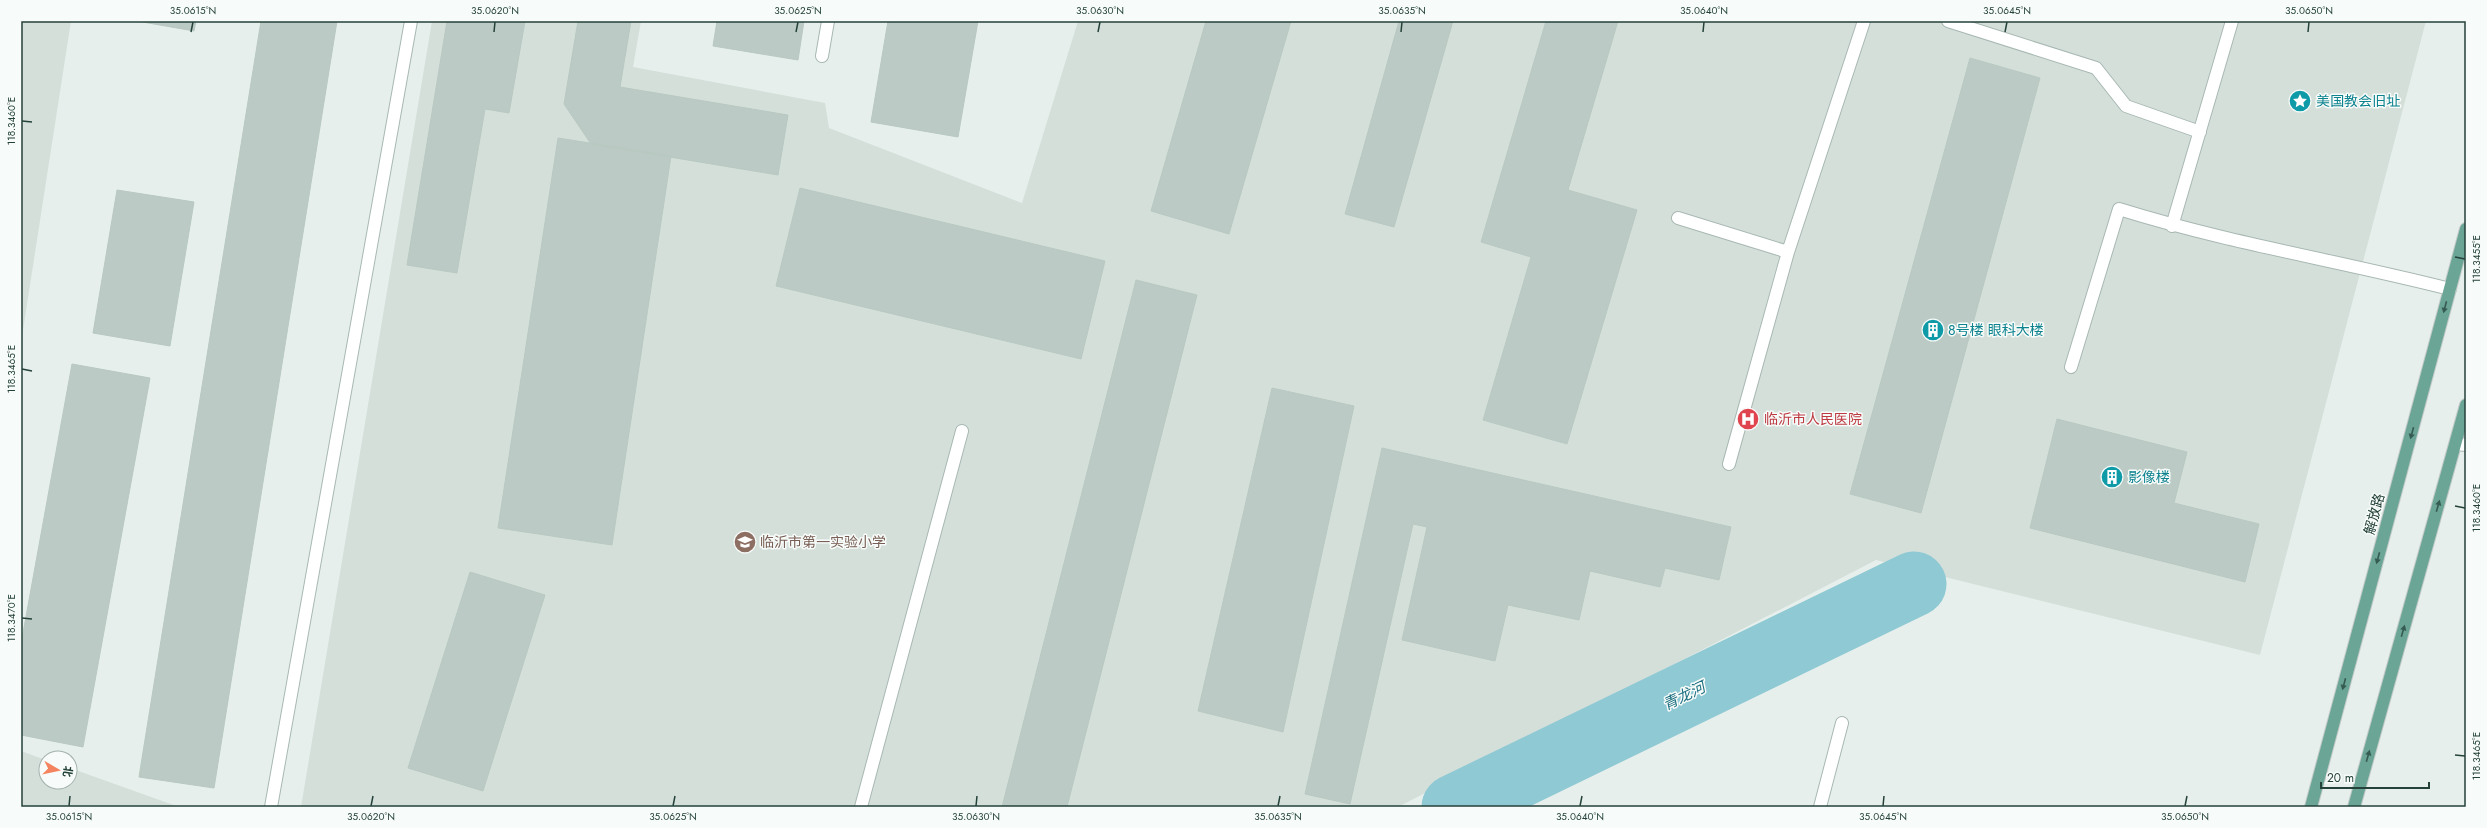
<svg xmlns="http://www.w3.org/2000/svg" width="2487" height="828" font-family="Jost,'Noto Sans SC',sans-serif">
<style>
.built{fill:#d4dfda}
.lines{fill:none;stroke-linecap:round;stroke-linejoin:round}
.river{stroke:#8ec9d4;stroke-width:65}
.building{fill:#bbcac4;stroke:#b8c9c2}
.service-casing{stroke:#a8b8b2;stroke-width:14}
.minor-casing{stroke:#a8b8b2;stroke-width:14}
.primary-casing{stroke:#c2cac8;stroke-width:14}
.service{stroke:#fff;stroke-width:12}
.minor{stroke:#fff;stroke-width:12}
.primary{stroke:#6aa596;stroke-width:12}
.oneway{fill:#365b51}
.ticks{fill:none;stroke:#24423a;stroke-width:1.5}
.labels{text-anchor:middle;stroke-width:3;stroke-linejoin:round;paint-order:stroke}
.culture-label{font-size:14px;fill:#0d838f;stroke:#f7fbf9;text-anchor:start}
.health-label{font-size:14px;fill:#be3a42;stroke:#f7fbf9;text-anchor:start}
.street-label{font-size:14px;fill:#24423a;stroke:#f7fbf9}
.education-label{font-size:14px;fill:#785e54;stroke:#f7fbf9;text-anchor:start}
.water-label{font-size:15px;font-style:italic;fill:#1c6f80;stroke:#f7fbf9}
.neatline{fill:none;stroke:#24423a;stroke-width:1.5}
.ticks-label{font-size:10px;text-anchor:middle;fill:#24423a}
</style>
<rect width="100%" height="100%" fill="#e6efeb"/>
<path class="built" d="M21,21H71L21,343Z
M432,21H641L633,67L825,103L829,128L1022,203L1078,21H2426L2260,655L1876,560L1398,807H301Z
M21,751L46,760V782H70V768L179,807H21Z"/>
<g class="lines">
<path class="river" d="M1454,807L1914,584"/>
</g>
<path class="building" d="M137,21H196L194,31Z
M261,21H337L214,788L139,777Z
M447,21H525L509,113L485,109L457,273L407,265Z
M578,21H631L620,87L788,115L778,175L591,144L564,104Z
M717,21H804L798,60L713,46Z
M888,21H978L958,137L871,122Z
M1206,21H1291L1229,234L1151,211Z
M1399,21H1453L1394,227L1345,214Z
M1546,21H1618L1568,190L1637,210L1567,444L1483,420L1531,257L1481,242Z
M1970,58L2040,78L1921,513L1850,494Z
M558,138L671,156L612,545L498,528Z
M800,188L1105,261L1081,359L776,286Z
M117,190L194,202L170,346L93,333Z
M1136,280L1197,295L1067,807H1002Z
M72,364L150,378L83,747L21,735V644Z
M1272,388L1354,406L1283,732L1198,711Z
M2057,419L2187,452L2174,503L2259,524L2245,582L2030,528Z
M1382,448L1731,527L1719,580L1665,568L1660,587L1590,571L1579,620L1508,605L1495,661L1402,640L1427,527L1413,524L1350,804L1305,794Z
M470,572L545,595L483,791L408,768Z"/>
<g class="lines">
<g class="service-casing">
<path id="service" d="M1948,21L2096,68L2126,106L2200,132
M822,56L828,21
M1678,218L1788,252
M2172,226L2232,21
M2071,367L2119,209C2228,243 2340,261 2450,289
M1729,464L1788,252L1864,21
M861,807L962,431
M1820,807L1842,723"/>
</g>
<g class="minor-casing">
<path id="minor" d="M2456,444L2466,445
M271,807L411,21"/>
</g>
<g class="primary-casing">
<path id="primary" d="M2311,807L2466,229
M2354,807L2466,405"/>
</g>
<use href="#service" class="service"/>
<use href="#minor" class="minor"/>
<use href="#primary" class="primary"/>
</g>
<defs><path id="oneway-solid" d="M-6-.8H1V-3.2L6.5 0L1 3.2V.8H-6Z"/></defs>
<g class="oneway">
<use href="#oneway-solid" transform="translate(2445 307) rotate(105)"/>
<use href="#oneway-solid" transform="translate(2412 433) rotate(105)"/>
<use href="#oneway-solid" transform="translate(2438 506) rotate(-74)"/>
<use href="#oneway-solid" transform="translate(2378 558) rotate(105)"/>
<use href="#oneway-solid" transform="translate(2403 631) rotate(-74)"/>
<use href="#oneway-solid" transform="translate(2344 684) rotate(105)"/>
<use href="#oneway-solid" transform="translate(2368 756) rotate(-74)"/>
</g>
<path class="ticks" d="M191,32L193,22M494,32L495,22M796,32L798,22M1098,32L1100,22M1401,32L1402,22M1703,32L1704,22M2005,32L2007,22M2308,32L2309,22M22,121L32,122M2455,257L2465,259M22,369L32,371M2455,506L2465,508M22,618L32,619M2455,755L2465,756M69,806L70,796M371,806L373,796M673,806L675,796M976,806L977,796M1278,806L1280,796M1580,806L1582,796M1883,806L1884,796M2185,806L2187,796"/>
<defs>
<g id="sight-disc" transform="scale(1.15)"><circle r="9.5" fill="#0f9aa8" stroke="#f7fbf9"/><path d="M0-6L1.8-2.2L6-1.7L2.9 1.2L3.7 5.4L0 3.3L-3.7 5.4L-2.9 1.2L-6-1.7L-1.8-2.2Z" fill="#fff"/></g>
<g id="building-disc" transform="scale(1.15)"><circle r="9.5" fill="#0f9aa8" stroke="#f7fbf9"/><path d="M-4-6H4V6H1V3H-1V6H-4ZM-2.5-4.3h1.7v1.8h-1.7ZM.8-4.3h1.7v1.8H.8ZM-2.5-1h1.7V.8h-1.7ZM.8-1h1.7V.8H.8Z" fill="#fff"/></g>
<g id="hospital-disc" transform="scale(1.15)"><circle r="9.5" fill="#e0444e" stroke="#f7fbf9"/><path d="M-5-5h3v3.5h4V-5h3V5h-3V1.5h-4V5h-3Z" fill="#fff"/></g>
<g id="school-disc" transform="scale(1.15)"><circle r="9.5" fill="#8d6e63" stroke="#f7fbf9"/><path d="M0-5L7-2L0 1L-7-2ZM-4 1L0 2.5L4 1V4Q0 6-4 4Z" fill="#fff"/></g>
</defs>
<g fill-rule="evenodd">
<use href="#sight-disc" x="2300" y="101"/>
<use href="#building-disc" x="1933" y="330"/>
<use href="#hospital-disc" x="1748" y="419"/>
<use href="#building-disc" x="2112" y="477"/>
<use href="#school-disc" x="745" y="542"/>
</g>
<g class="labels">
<g class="culture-label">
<text x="2316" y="106">美国教会旧址</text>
<text x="1948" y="335">8号楼 眼科大楼</text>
<text x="2128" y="482">影像楼</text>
</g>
<g class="health-label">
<text x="1764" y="424">临沂市人民医院</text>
</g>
<g class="street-label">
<text transform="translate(2374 514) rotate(-75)" y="5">解放路</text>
</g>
<g class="education-label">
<text x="760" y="547">临沂市第一实验小学</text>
</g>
<g class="water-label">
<text transform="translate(1684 696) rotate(-26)" y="5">青龙河</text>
</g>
</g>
<rect width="2487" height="828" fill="none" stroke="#f7fbf9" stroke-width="44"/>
<g transform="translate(58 770) rotate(99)"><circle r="19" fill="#f7fbf9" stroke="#a3b1ad"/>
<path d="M0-3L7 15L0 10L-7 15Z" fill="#f4845f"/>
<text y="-6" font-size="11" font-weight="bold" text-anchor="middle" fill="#24423a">北</text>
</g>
<path d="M2321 782v6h108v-6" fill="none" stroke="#24423a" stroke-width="2"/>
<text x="2327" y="782" font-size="12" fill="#24423a" stroke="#f7fbf9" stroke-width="3" paint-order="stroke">20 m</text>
<rect x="22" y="22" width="2443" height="784" class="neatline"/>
<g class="ticks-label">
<text x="193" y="14">35.0615°N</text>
<text x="495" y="14">35.0620°N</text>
<text x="798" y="14">35.0625°N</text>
<text x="1100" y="14">35.0630°N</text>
<text x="1402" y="14">35.0635°N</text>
<text x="1704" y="14">35.0640°N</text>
<text x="2007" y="14">35.0645°N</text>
<text x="2309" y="14">35.0650°N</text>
<text transform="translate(11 121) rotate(-90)" y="4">118.3460°E</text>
<text transform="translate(2476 259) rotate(-90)" y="4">118.3455°E</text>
<text transform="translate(11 369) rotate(-90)" y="4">118.3465°E</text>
<text transform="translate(2476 508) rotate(-90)" y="4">118.3460°E</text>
<text transform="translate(11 618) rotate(-90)" y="4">118.3470°E</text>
<text transform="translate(2476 756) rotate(-90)" y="4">118.3465°E</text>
<text x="69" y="820">35.0615°N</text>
<text x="371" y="820">35.0620°N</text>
<text x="673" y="820">35.0625°N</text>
<text x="976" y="820">35.0630°N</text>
<text x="1278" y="820">35.0635°N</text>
<text x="1580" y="820">35.0640°N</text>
<text x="1883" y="820">35.0645°N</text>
<text x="2185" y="820">35.0650°N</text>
</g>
</svg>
